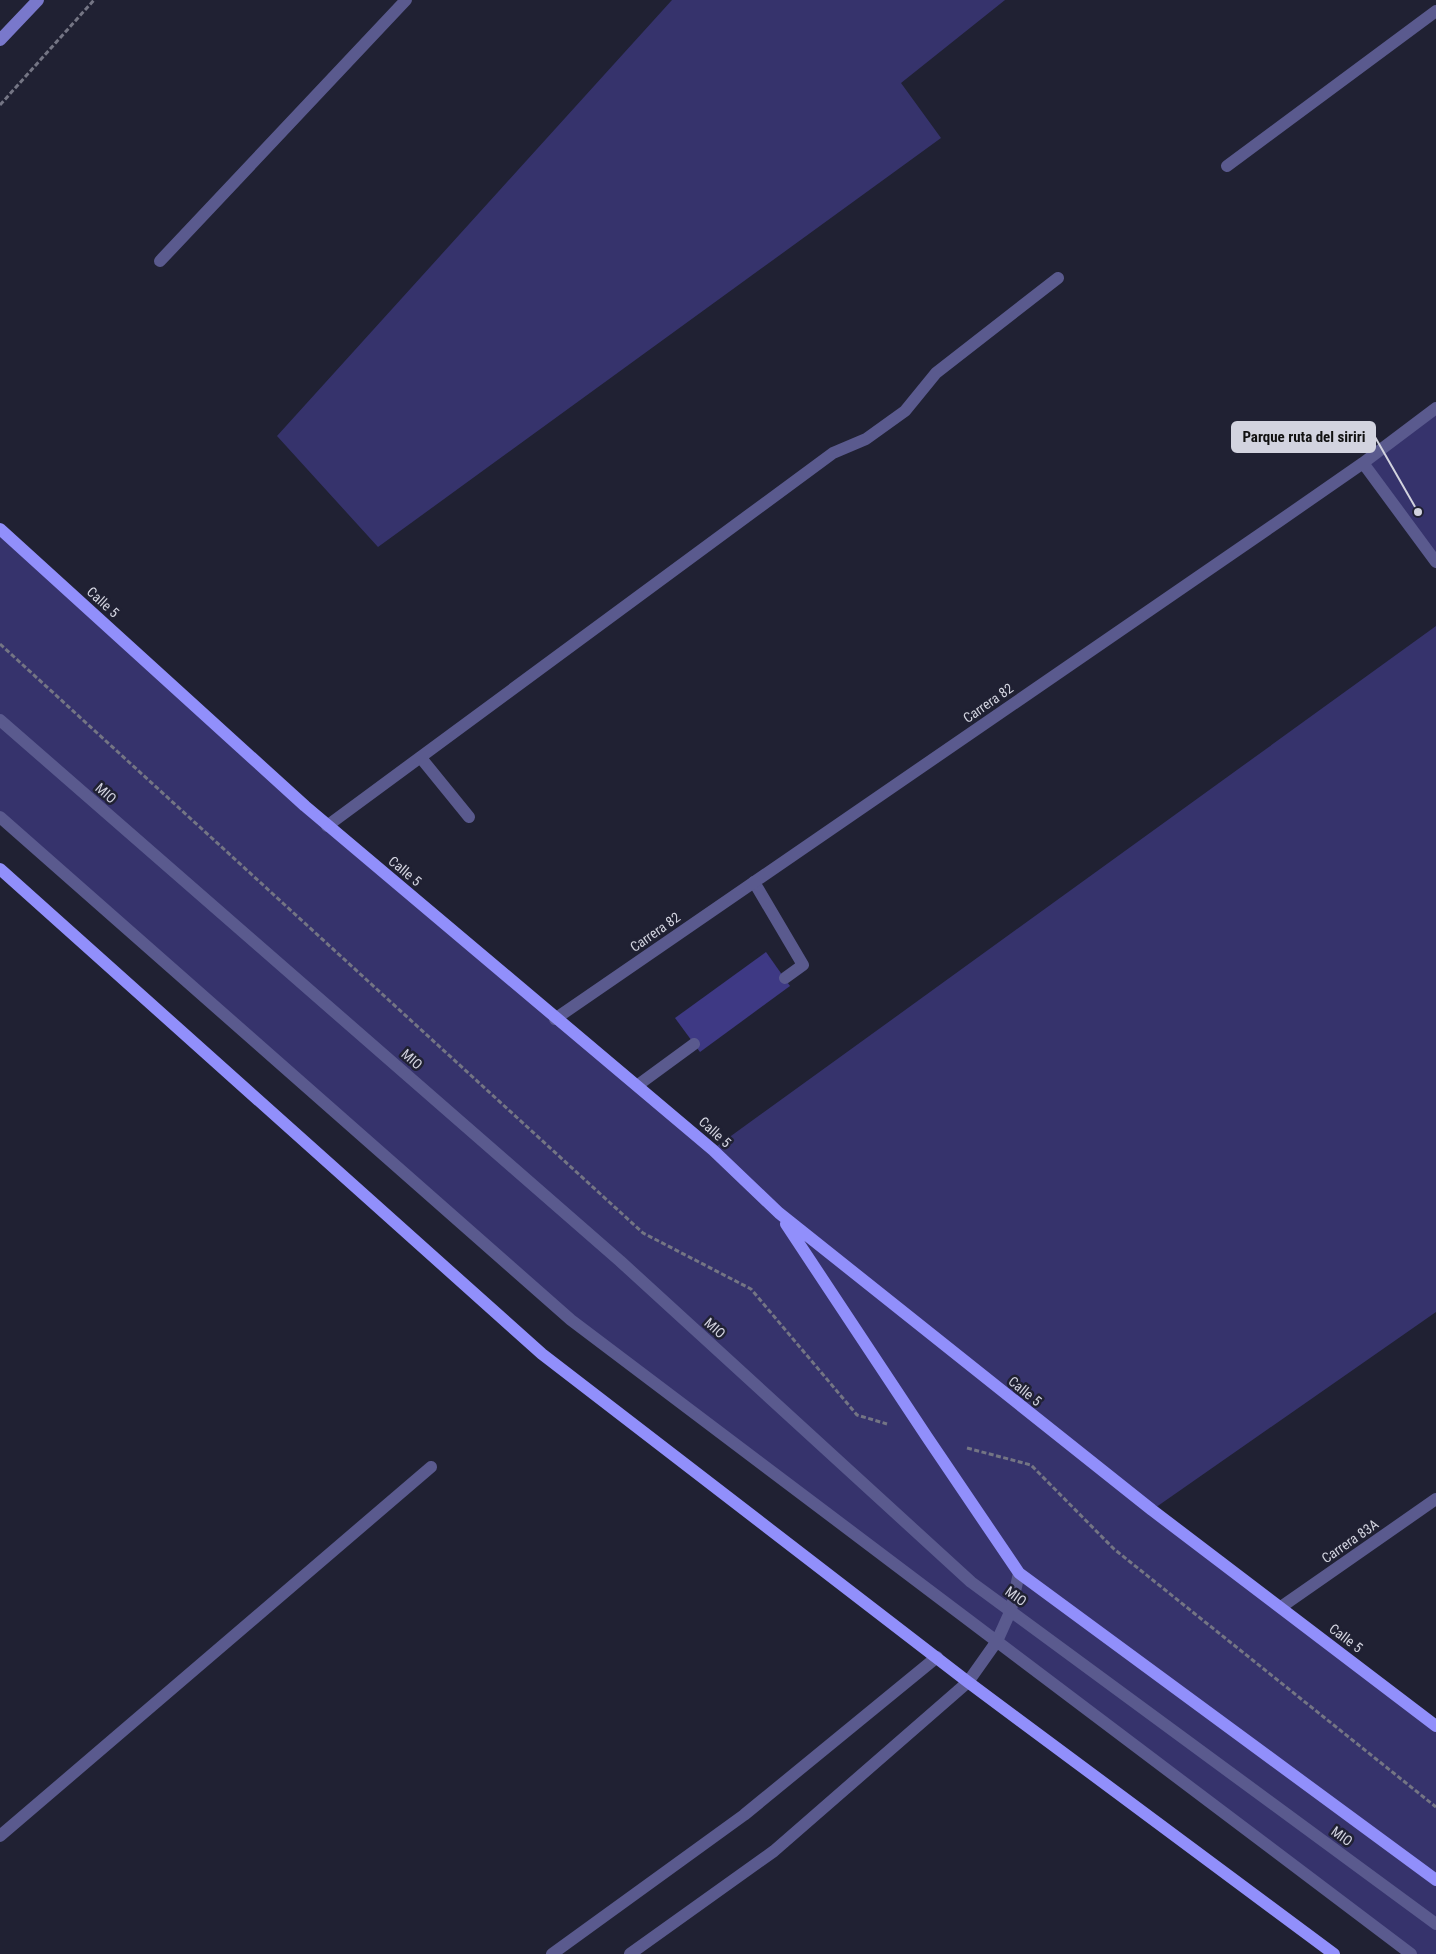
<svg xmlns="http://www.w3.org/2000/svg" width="1436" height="1954" font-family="'Roboto Condensed',sans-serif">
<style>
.green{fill:#36336c}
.building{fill:#3e3984}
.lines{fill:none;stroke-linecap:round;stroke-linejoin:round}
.path{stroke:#747584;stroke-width:3;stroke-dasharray:5 2.5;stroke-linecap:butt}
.service{stroke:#5a5a8e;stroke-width:12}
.minor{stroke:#5a5a8e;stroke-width:12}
.secondary{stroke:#7978cb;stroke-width:12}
.primary{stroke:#918ffb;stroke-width:12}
.labels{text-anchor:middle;stroke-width:5;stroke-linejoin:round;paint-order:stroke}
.street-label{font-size:14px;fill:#d2d3df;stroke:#202133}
.leader{fill:none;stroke:#d2d3df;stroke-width:2}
.callout-dot{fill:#d2d3df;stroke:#202133;stroke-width:2}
.callout{fill:#d2d3df;stroke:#d2d3df;stroke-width:2}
.callout-label{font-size:15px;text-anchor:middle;font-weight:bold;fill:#111}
</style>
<rect width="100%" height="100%" fill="#202133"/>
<path class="green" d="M672,0H1005L901,83L941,138L378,547L277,436Z
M1436,408V562L1363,463Z
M0,529L305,806L713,1149L1436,626V1312L1152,1510L1436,1726V1954H1411L571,1320L0,817Z"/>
<path class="building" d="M766,952L790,986L700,1052L675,1018Z"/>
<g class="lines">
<path class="path" d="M0,105L94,0
M0,644L643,1233L751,1289L857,1415L887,1424
M967,1448L1031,1465L1114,1549L1436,1807"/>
<path class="service" d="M1227,166L1436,11
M0,720L620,1261L971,1582L1436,1924
M421,758L469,817
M0,817L571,1320L1411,1954
M327,826L833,453L866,439L905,411L936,373L1058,278
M754,882L803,965L785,978
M638,1085L694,1044
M0,1836L431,1467
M552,1954L744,1815L937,1657
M630,1954L774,1851L968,1682L997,1641L1011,1610L1019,1573"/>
<path class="minor" d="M160,261L406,0
M1363,463L1436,562
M555,1019L1278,522L1363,463L1436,408
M1281,1607L1436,1499"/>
<path class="secondary" d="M0,40L38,0"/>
<path class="primary" d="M0,529L305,806L713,1150L779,1213L1152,1510L1436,1726
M0,869L542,1354L968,1682L1334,1954
M786,1224L927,1437L1019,1573L1436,1880"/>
</g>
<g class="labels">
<g class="street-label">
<text transform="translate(103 602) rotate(42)" y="5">Calle 5</text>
<text transform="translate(988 703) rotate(-35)" y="5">Carrera 82</text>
<text transform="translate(106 793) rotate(41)" y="5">MIO</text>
<text transform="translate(405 871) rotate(40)" y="5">Calle 5</text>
<text transform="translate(655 932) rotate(-35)" y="5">Carrera 82</text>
<text transform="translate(412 1059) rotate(41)" y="5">MIO</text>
<text transform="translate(715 1132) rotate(42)" y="5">Calle 5</text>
<text transform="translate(715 1328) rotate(42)" y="5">MIO</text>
<text transform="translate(1025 1391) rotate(39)" y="5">Calle 5</text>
<text transform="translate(1350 1541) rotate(-35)" y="5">Carrera 83A</text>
<text transform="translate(1016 1596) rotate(36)" y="5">MIO</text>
<text transform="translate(1346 1638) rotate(37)" y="5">Calle 5</text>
<text transform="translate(1342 1836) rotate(36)" y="5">MIO</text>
</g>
</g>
<path class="leader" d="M1418 512L1375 437"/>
<circle class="callout-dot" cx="1418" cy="512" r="5"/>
<rect class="callout" x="1232" y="422" width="143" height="30" rx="5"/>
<g class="callout-label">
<text x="1304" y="442">Parque ruta del siriri</text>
</g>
</svg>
